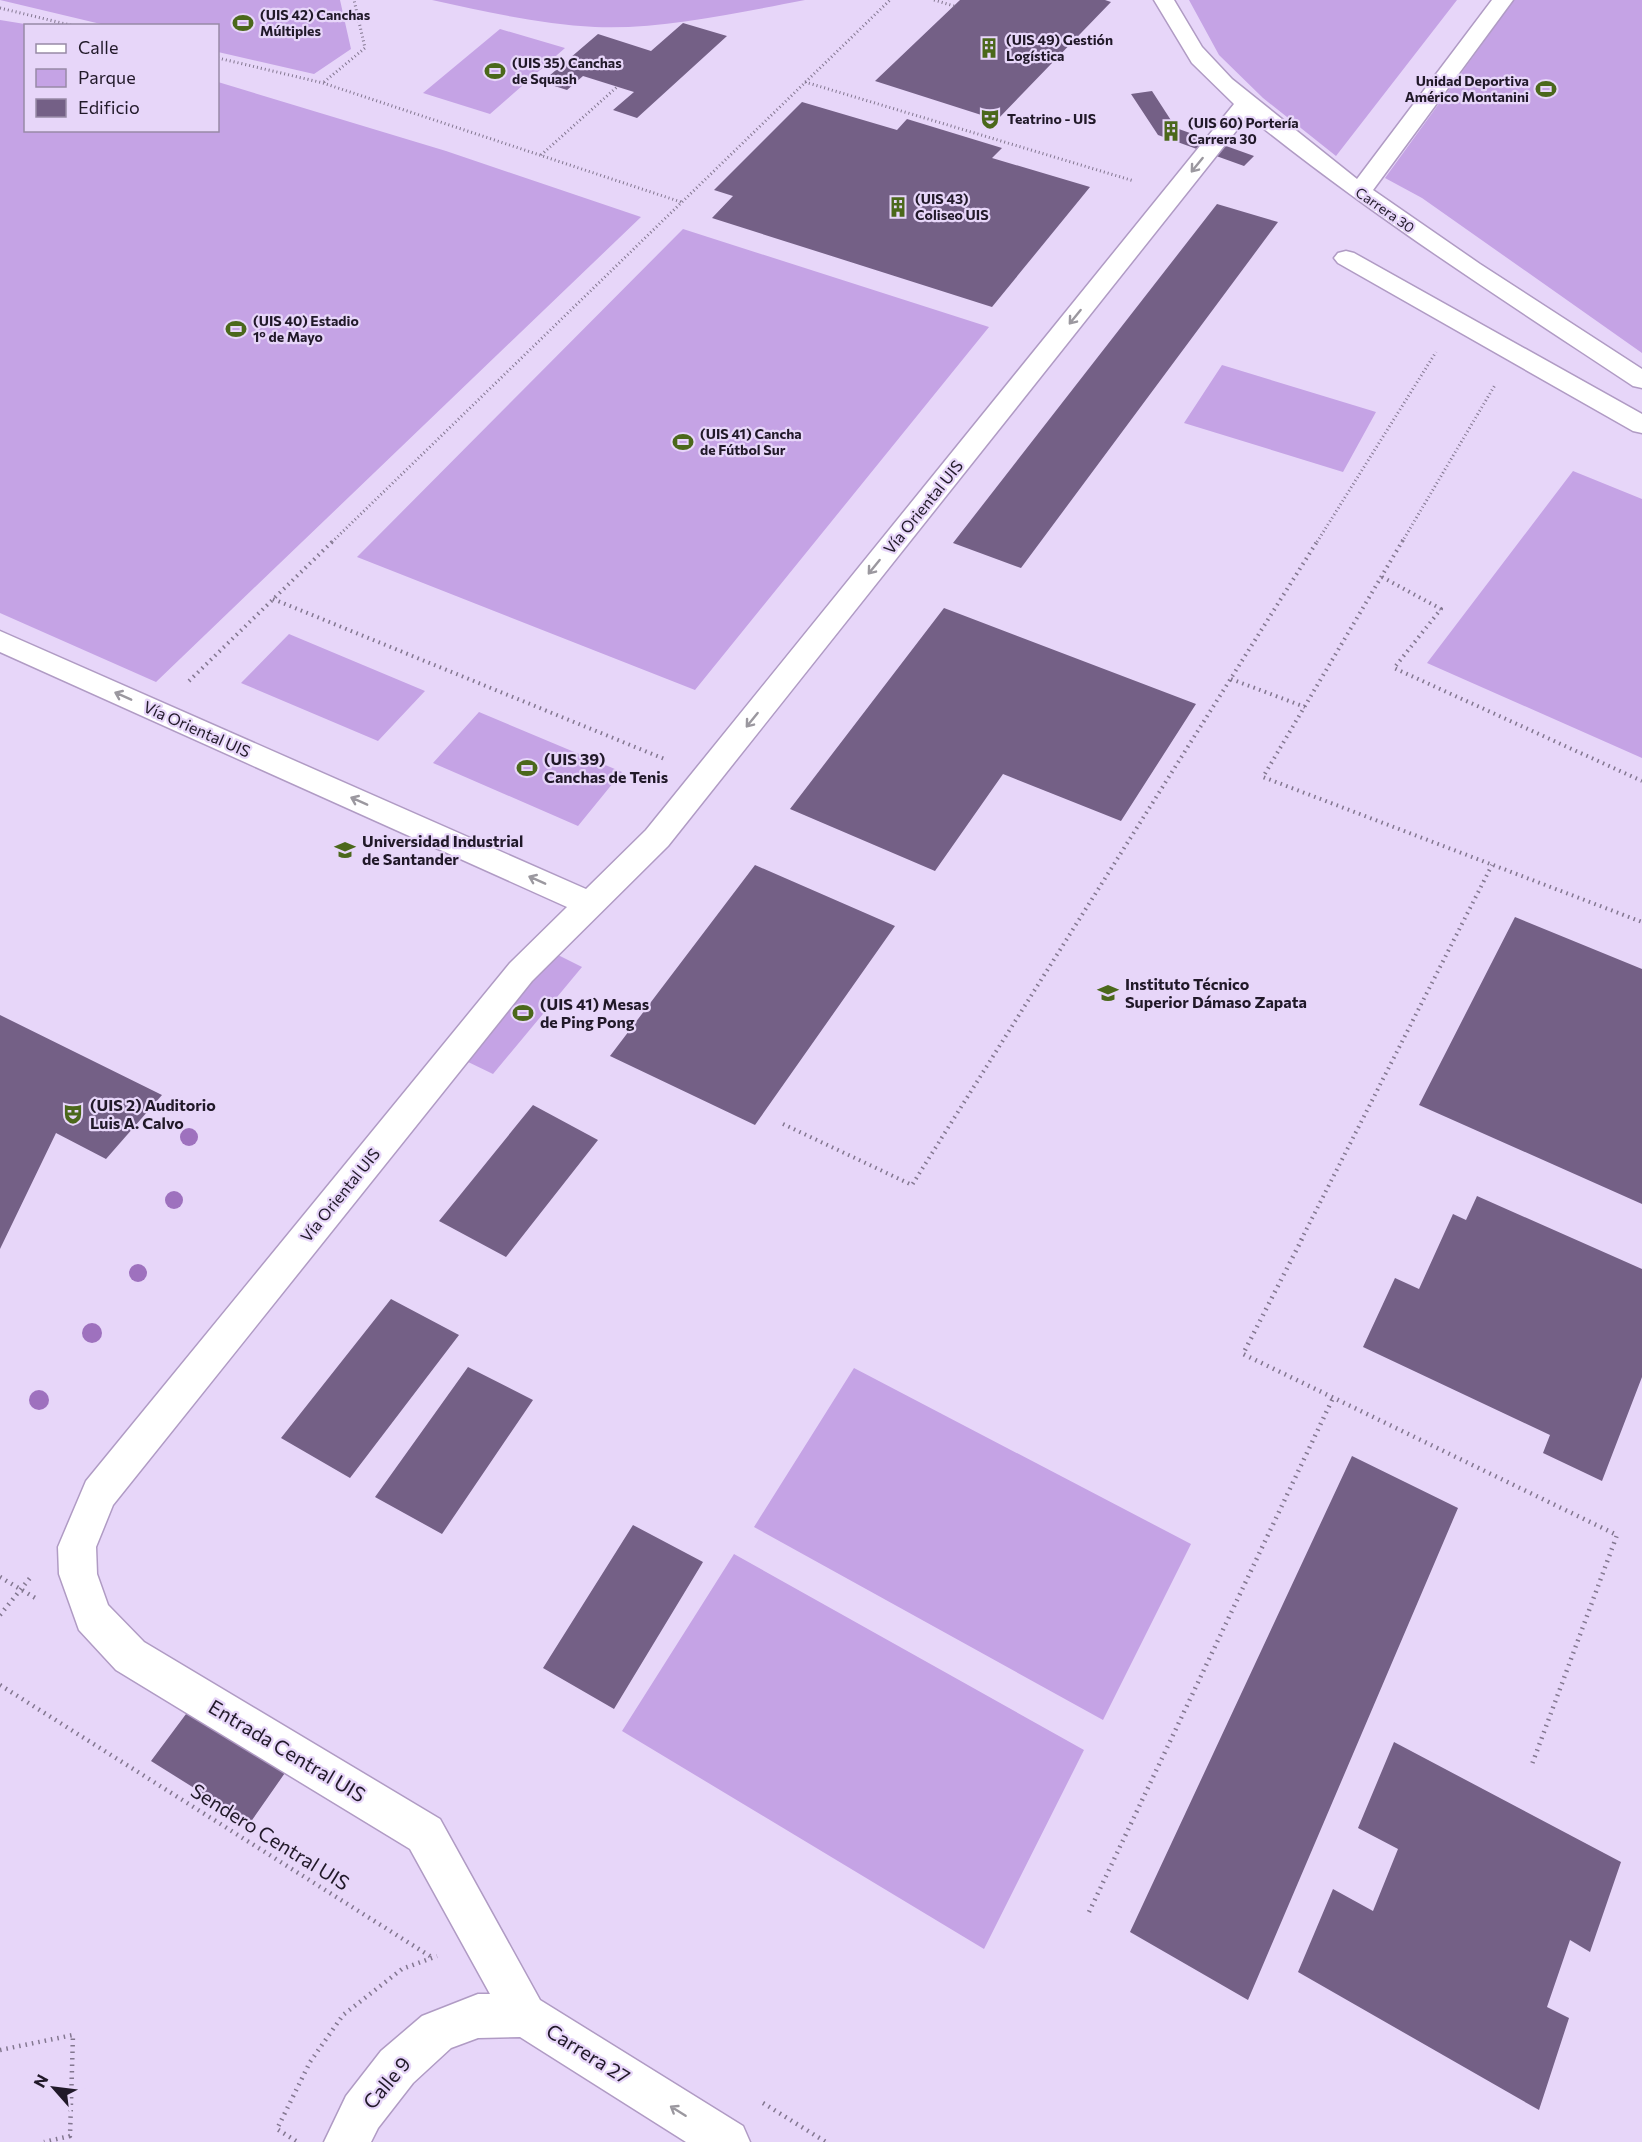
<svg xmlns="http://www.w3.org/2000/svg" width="1642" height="2142" font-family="Commissioner,sans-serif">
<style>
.green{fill:#c5a3e5}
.building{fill:#746086}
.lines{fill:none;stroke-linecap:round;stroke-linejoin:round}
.minor-casing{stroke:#b09bc4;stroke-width:3}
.path-far2{stroke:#837790;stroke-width:3;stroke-dasharray:1 3;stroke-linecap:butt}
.path-far1{stroke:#837790;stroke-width:4;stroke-dasharray:1.5 4.5;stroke-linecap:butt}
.path{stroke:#837790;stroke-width:4.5;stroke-dasharray:1.5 5;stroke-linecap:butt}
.minor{fill:#fff;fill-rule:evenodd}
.tree{fill:#9e71be}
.oneway{stroke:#9b989f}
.labels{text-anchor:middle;stroke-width:4.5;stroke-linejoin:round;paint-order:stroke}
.far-poi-label{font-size:14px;font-weight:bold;fill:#211929;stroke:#e7d6f9;text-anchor:start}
.far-street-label{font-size:14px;fill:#211929;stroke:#e7d6f9}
.street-label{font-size:16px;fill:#211929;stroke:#e7d6f9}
.poi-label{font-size:16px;font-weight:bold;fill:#211929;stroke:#e7d6f9;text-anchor:start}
.near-street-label{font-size:20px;fill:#211929;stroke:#e7d6f9}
</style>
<rect width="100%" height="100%" fill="#e7d6f9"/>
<path class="green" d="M0,0H340L351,49L314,74L218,52V26L105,25Z
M432,0H805C741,12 661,30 595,27C541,24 486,12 432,0Z
M1189,0H1457L1336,156L1263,98L1219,55Z
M1514,0H1642V353L1422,198L1385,178Z
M0,20L31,25L26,26V130H218V82L446,151L641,217L156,682L0,613Z
M500,29L565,48L490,114L423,93Z
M683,229L989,327L695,690L357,557Z
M1222,365L1376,412L1343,472L1184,423Z
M1573,471L1642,499V758L1427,663Z
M289,634L425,691L378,741L241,683Z
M479,712L622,772L578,826L433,763Z
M554,953L582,967L493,1074L464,1060Z
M854,1368L1191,1544L1103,1720L754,1527Z
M734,1554L1084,1750L984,1949L622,1731Z"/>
<path class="building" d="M960,0H1105L1111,2L997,120L875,81Z
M683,23L727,36L637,118L613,110L634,92L583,76L567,90L542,82L598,34L651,51Z
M1152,91L1176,128L1254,156L1244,166L1158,135L1131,94Z
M802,102L897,130L907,119L1002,148L992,158L1090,187L992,307L712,218L733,196L714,190Z
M1217,204L1278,222L1021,568L953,543Z
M944,608L1196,704L1121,821L1003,774L935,871L790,809Z
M755,865L895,926L755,1125L610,1056Z
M1515,917L1642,969V1204L1419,1105Z
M0,1015L162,1095L106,1159L56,1133L0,1249Z
M533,1105L598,1140L506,1257L439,1221Z
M1477,1196L1642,1269V1377L1602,1481L1543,1453L1550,1435L1363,1347L1395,1278L1419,1289L1453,1214L1466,1220Z
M391,1299L459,1335L350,1478L281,1438Z
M468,1367L533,1400L442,1534L375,1497Z
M1352,1456L1458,1508L1248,2000L1130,1932Z
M633,1525L703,1562L614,1709L543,1668Z
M189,1710L287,1770L250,1823L151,1761Z
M1394,1742L1621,1862L1590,1952L1570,1940L1547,2007L1569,2018L1539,2110L1298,1972L1333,1889L1373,1911L1398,1849L1358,1828Z"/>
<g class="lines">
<g class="minor-casing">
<path id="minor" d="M1154,0H1174L1202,47L1232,79L1357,179L1492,0H1513L1373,190L1480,264L1642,369V388L1633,386C1502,299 1370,215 1248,116L668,846L532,981L113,1505L96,1547L97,1574L108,1605L144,1642L440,1819L540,2000L743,2126L750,2142H686L520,2037L478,2038L451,2048L413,2083L378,2128L371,2142H324L346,2096L381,2051L422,2016L478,1994H490L410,1849L116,1670L79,1630L59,1574L58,1547L86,1481L510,963L567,907L0,652V631L586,889L646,830L1234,104L1192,63Z
M1346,251L1354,253L1642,414V433L1633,431L1338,263L1334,258L1338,253Z"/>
</g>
<path class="path-far2" d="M934,0L954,6
M0,8L74,26
M218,58L323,83L681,202
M324,82L365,48L354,0
M805,82L1134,181
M541,155L618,86
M332,542L890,0
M1317,542L1436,352
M1402,542L1495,385"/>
<path class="path-far1" d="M1403,540L1263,777L1642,922
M1382,577L1441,609L1394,668L1642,781
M273,599L667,760
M1231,679L1305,707
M189,681L334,540
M783,1124L912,1185L1318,540
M1301,1240L1492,865"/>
<path class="path" d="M1302,1239L1243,1354L1617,1535L1531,1767
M0,1577L37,1599
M0,1615L30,1578
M0,1685L433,1958
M1089,1912L1333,1398
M0,2050L73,2035L70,2136L44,2142
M763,2103L826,2142
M296,2141L277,2129L310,2062L343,2015L402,1969L437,1956"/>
<use href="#minor" class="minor"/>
</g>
<g class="tree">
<circle cx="189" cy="1137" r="9"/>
<circle cx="174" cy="1200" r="9"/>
<circle cx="138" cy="1273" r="9"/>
<circle cx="92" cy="1333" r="10"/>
<circle cx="39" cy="1400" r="10"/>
</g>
<defs><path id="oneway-shaft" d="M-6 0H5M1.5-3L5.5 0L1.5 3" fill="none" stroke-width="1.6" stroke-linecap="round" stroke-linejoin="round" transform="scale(1.5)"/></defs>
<g class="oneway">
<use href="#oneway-shaft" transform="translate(1197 165) rotate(129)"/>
<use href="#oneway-shaft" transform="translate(1075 317) rotate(129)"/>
<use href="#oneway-shaft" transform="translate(874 567) rotate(129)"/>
<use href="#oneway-shaft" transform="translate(123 696) rotate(-156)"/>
<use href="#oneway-shaft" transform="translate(752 720) rotate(129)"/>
<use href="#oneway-shaft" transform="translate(359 801) rotate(-156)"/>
<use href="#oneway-shaft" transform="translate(537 880) rotate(-156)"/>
<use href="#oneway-shaft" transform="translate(678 2111) rotate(-148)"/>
</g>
<defs>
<g id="stadium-bare" transform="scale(1.62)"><path d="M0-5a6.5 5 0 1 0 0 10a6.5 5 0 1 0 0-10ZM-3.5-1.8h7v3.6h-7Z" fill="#4b681b" stroke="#e7d6f9" stroke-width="2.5" paint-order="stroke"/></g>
<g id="building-bare" transform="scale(1.62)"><path d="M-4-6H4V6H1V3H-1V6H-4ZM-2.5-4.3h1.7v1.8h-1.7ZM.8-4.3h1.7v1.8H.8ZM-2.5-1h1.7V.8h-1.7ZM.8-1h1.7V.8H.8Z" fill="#4b681b" stroke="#e7d6f9" stroke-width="2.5" paint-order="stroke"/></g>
<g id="theatre-bare" transform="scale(1.62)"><path d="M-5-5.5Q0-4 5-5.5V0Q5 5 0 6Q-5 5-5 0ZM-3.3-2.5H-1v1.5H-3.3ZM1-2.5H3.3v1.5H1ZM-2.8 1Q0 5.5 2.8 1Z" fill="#4b681b" stroke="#e7d6f9" stroke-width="2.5" paint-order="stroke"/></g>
<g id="university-bare" transform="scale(1.62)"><path d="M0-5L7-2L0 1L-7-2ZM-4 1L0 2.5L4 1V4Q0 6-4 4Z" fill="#4b681b" stroke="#e7d6f9" stroke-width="2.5" paint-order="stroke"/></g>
<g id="school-bare" transform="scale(1.62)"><path d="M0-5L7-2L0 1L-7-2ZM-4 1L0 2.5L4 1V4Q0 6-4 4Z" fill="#4b681b" stroke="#e7d6f9" stroke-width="2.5" paint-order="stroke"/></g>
</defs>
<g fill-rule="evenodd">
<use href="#stadium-bare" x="243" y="23"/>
<use href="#building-bare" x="989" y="48"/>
<use href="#stadium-bare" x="495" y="71"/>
<use href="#stadium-bare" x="1546" y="89"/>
<use href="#theatre-bare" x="990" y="119"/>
<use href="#building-bare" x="1171" y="131"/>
<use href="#building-bare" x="898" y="207"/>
<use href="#stadium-bare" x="236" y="329"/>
<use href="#stadium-bare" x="683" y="442"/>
<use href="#stadium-bare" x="527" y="768"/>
<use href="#university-bare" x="345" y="850"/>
<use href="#school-bare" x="1108" y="993"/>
<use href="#stadium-bare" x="523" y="1013"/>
<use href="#theatre-bare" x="73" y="1114"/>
</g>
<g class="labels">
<g class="far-poi-label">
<text x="260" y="20">(UIS 42) Canchas<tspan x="260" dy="16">Múltiples</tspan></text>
<text x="1006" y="45">(UIS 49) Gestión<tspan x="1006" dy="16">Logística</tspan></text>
<text x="512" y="68">(UIS 35) Canchas<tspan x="512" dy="16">de Squash</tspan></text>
<text x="1529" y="86" text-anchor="end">Unidad Deportiva<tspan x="1529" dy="16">Américo Montanini</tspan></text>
<text x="1007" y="124">Teatrino - UIS</text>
<text x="1188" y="128">(UIS 60) Portería<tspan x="1188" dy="16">Carrera 30</tspan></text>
<text x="915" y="204">(UIS 43)<tspan x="915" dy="16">Coliseo UIS</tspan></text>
<text x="253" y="326">(UIS 40) Estadio<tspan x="253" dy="16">1º de Mayo</tspan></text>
<text x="700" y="439">(UIS 41) Cancha<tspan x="700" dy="16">de Fútbol Sur</tspan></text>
</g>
<g class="far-street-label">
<text transform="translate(1385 210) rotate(35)" y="5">Carrera 30</text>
</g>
<g class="street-label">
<text transform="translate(923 507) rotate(-51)" y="6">Vía Oriental UIS</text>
<text transform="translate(197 729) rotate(24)" y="6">Vía Oriental UIS</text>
<text transform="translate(340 1195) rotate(-51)" y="6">Vía Oriental UIS</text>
</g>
<g class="poi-label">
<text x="544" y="765">(UIS 39)<tspan x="544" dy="18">Canchas de Tenis</tspan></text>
<text x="362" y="847">Universidad Industrial<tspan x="362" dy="18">de Santander</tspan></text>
<text x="1125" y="990">Instituto Técnico<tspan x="1125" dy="18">Superior Dámaso Zapata</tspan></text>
<text x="540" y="1010">(UIS 41) Mesas<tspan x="540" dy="18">de Ping Pong</tspan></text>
<text x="90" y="1111">(UIS 2) Auditorio<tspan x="90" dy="18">Luis A. Calvo</tspan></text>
</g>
<g class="near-street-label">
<text transform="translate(287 1751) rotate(31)" y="7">Entrada Central UIS</text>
<text transform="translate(270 1837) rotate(32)" y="7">Sendero Central UIS</text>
<text transform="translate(588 2054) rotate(32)" y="7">Carrera 27</text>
<text transform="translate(387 2083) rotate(-50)" y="7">Calle 9</text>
</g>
</g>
<rect x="24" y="24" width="195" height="108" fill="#e7d6f9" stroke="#988aa6" stroke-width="1.5"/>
<rect x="36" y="44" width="30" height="9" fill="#ffffff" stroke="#988aa6" stroke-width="1.5"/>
<text x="78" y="54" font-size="18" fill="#211929">Calle</text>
<rect x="36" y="69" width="30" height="18" fill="#c5a3e5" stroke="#988aa6" stroke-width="1.5"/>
<text x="78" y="84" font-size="18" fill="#211929">Parque</text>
<rect x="36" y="99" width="30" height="18" fill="#746086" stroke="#988aa6" stroke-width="1.5"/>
<text x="78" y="114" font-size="18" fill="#211929">Edificio</text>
<g transform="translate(54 2088) rotate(298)" stroke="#e7d6f9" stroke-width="4.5" paint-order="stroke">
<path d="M0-4.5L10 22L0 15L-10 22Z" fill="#211929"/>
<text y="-9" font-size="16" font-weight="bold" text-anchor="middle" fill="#211929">N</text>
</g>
</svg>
